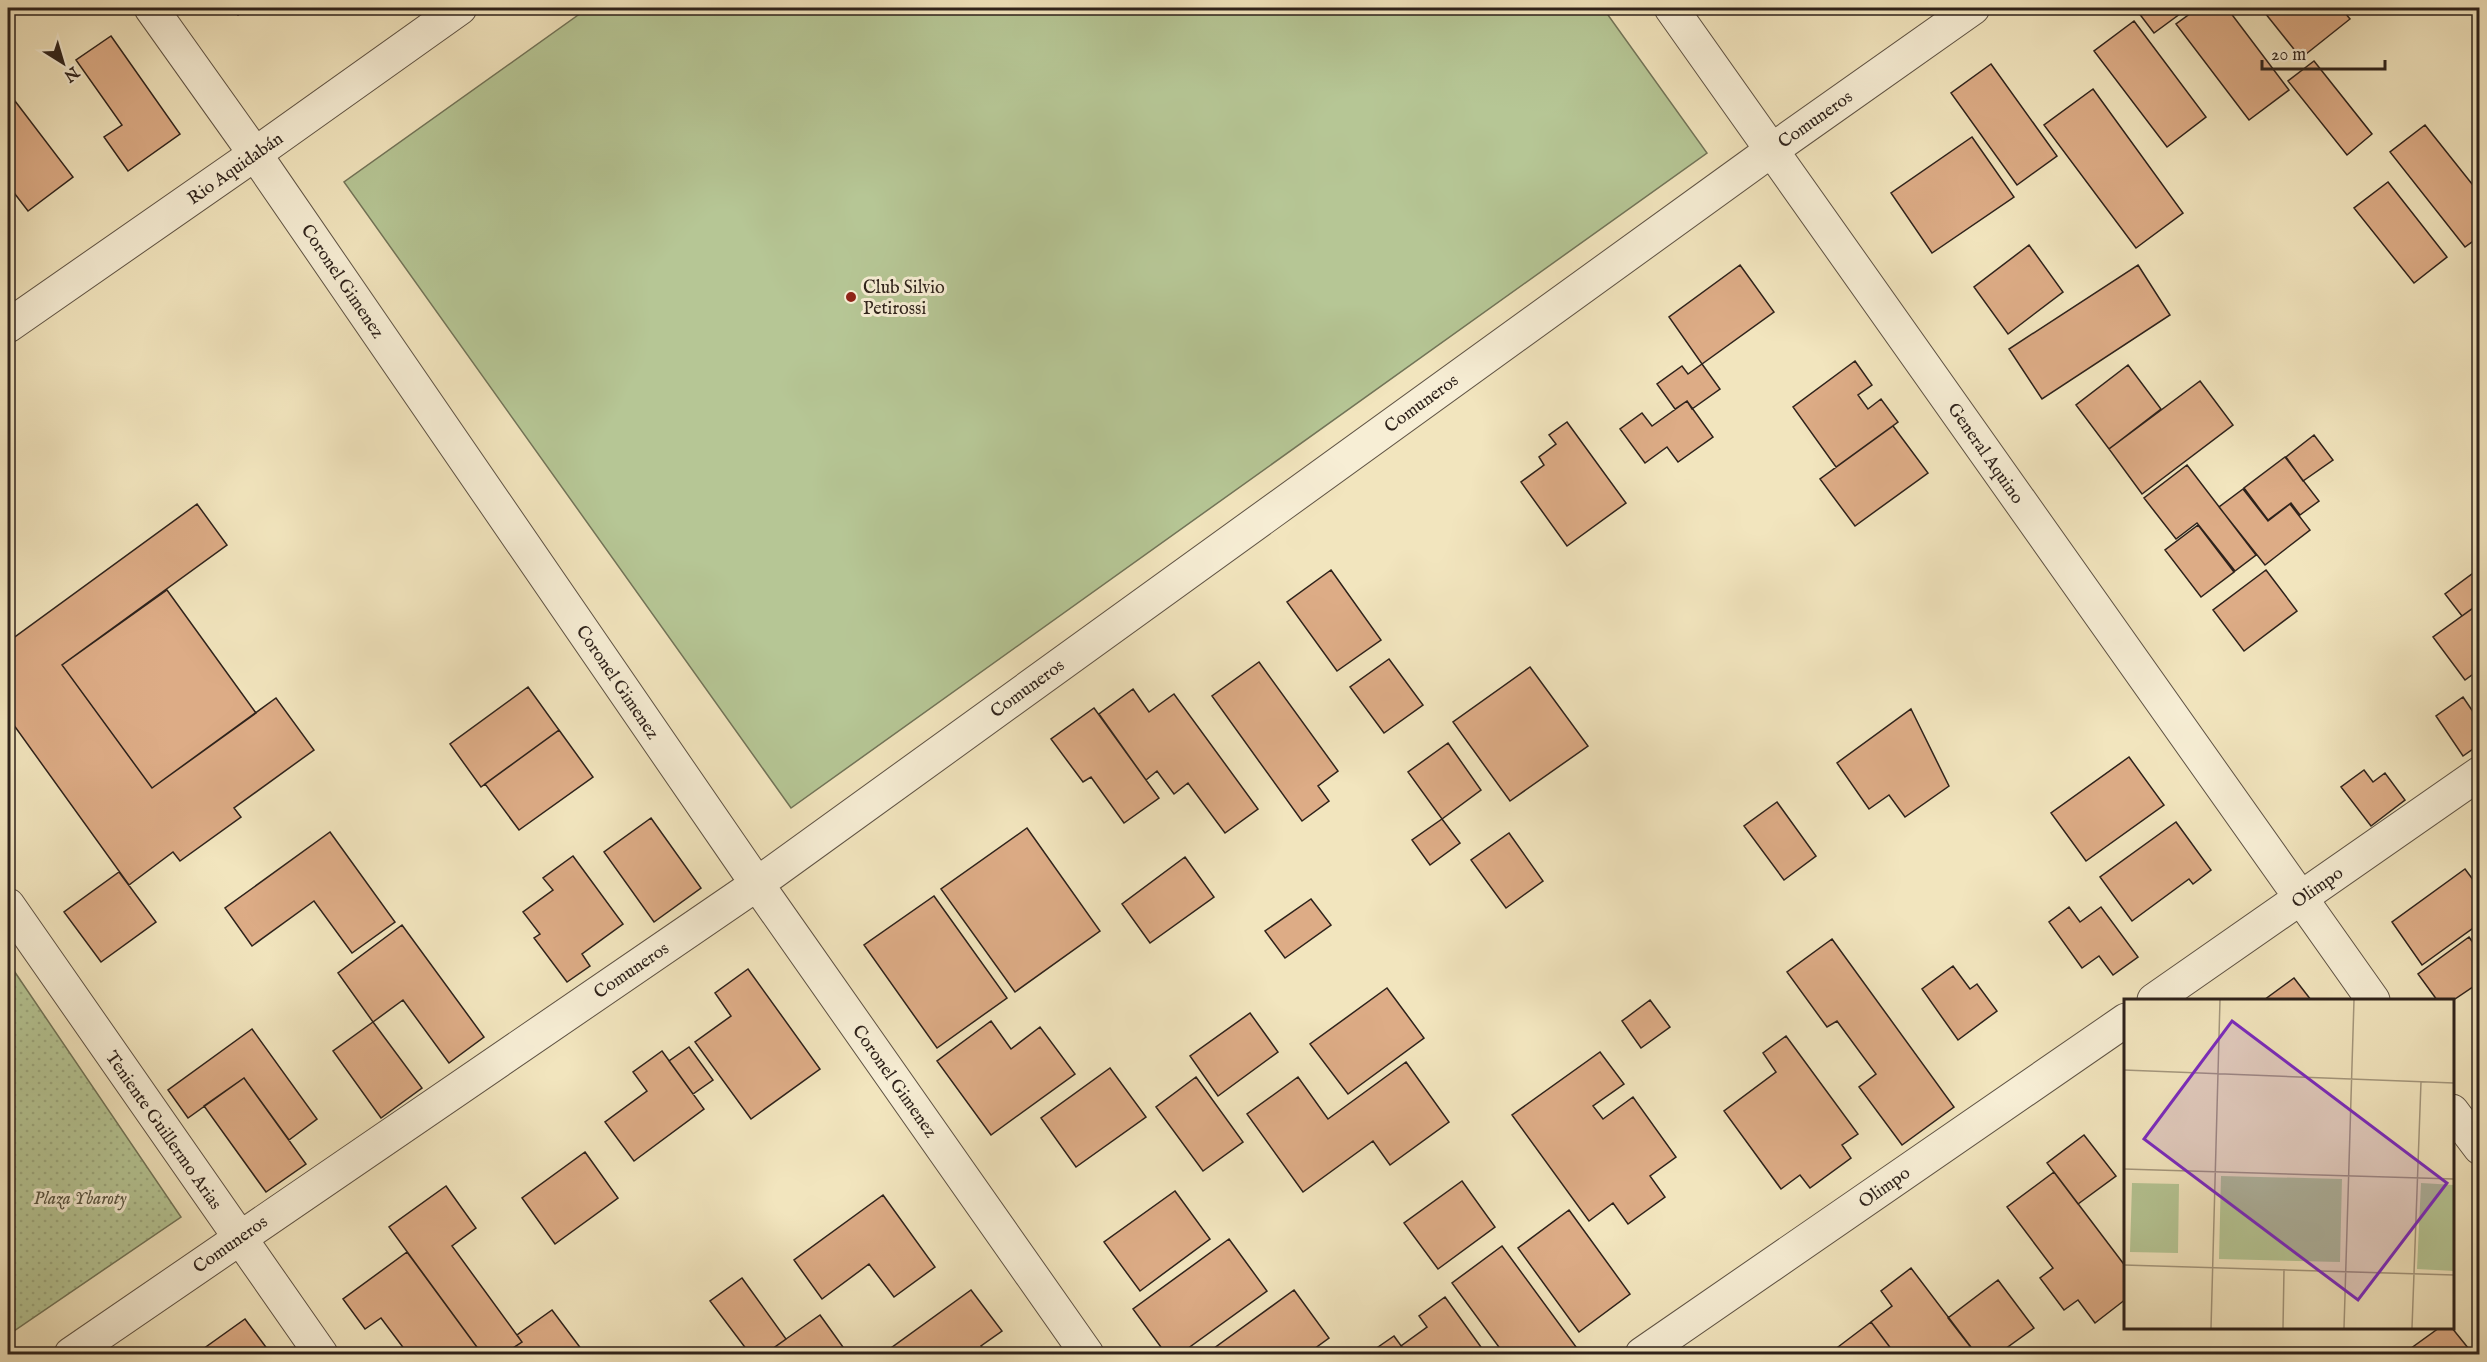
<svg xmlns="http://www.w3.org/2000/svg" width="2487" height="1362" font-family="'IM FELL English',serif">
<style>
.green{fill:#b6c695;stroke:#727458;stroke-width:1.5}
.park{fill:url(#park-dots);stroke:#727458;stroke-width:1.5}
.building{fill:#ddac86;stroke:#2e221b;stroke-width:1.5}
.lines{fill:none;stroke-linecap:round;stroke-linejoin:round}
.minor-casing{stroke:#5f5344;stroke-width:35}
.tertiary-casing{stroke:#5f5344;stroke-width:35}
.minor{stroke:#f7eed5;stroke-width:33}
.tertiary{stroke:#f7eed5;stroke-width:33}
.poi-dot{fill:#8f2418;stroke:#f7eed5;stroke-width:2}
.labels{text-anchor:middle;stroke-width:6;stroke-linejoin:round;paint-order:stroke}
.street-label{font-size:18px;fill:#2e221b;stroke:#f7eed5}
.poi-label{font-size:18px;fill:#2e221b;stroke:#f7eed5;text-anchor:start}
.park-label{font-size:18px;font-style:italic;fill:#575340;stroke:#f7eed5}
.inset-road{fill:none;stroke:#a4977d;stroke-width:1.5}
.view{fill:#7b2cbf;fill-opacity:0.15;stroke:#7b2cbf;stroke-width:3}
.inset-edge{fill:none;stroke:#2e221b;stroke-width:3}
</style>
<defs>
<pattern id="park-dots" width="8" height="8" patternUnits="userSpaceOnUse" patternTransform="scale(1.5)"><rect width="8" height="8" fill="#b6c695"/><path d="M2 2h.1M6 6h.1" fill="none" stroke="#9daa80" stroke-width="1.8" stroke-linecap="round"/></pattern>
</defs>
<rect width="100%" height="100%" fill="#f2e5be"/>
<filter id="stains"><feTurbulence type="fractalNoise" baseFrequency=".00333" numOctaves="4"/><feColorMatrix values="0 0 0 0 .2 0 0 0 0 .09 0 0 0 0 .02 0 0 0 .5 -.17"/></filter>
<radialGradient id="worn" r=".72"><stop offset=".6" stop-color="#630" stop-opacity="0"/><stop offset="1" stop-color="#630" stop-opacity=".3"/></radialGradient>
<path class="green" d="M588,8H1603L1707,153L791,808L344,182Z"/>
<path class="park" d="M8,962L181,1217L8,1335Z"/>
<path class="building" d="M232,8H248L238,15Z
M2135,8H2188L2154,33Z
M2198,8H2227L2289,90L2249,120L2176,24Z
M2261,8H2341L2350,19L2301,58Z
M2134,21L2206,117L2167,147L2094,51Z
M111,36L180,134L128,171L104,137L122,125L76,60Z
M2314,61L2372,134L2347,155L2288,81Z
M1991,64L2057,156L2017,185L1951,93Z
M2093,89L2183,213L2136,248L2044,125Z
M15,101L73,177L28,211L8,185V107Z
M2425,125L2480,194V236L2465,247L2390,152Z
M1972,137L2014,197L1932,253L1891,193Z
M2388,182L2447,257L2414,283L2354,208Z
M2029,245L2063,292L2008,334L1974,287Z
M1740,265L1774,312L1702,364L1669,317Z
M2138,265L2170,315L2042,399L2009,349Z
M1855,361L1872,385L1858,395L1868,409L1881,399L1898,422L1836,467L1793,407Z
M1702,364L1720,389L1692,409L1687,401L1675,409L1657,384L1682,366L1688,374Z
M2128,365L2161,409L2109,449L2076,405Z
M2200,381L2233,425L2142,494L2109,449Z
M1687,401L1713,437L1678,462L1667,447L1645,463L1620,429L1642,413L1652,426Z
M1567,422L1626,503L1567,546L1521,482L1544,465L1539,457L1556,444L1549,435Z
M1893,426L1928,473L1855,526L1820,479Z
M2314,435L2333,460L2303,481L2286,457Z
M2285,457L2319,501L2300,515L2291,503L2268,520L2244,488Z
M2187,465L2256,555L2235,571L2197,523L2176,539L2144,498Z
M2243,489L2268,521L2290,504L2310,530L2265,565L2219,507Z
M197,504L227,545L62,665L152,788L276,698L314,750L234,808L241,817L180,861L173,852L129,885L8,717V642Z
M2198,525L2234,572L2201,597L2165,550Z
M2480,568V603L2462,616L2445,594Z
M1331,570L1381,640L1337,671L1287,602Z
M2266,570L2297,611L2244,651L2213,610Z
M167,590L256,713L152,788L62,665Z
M2480,603V669L2465,680L2433,637Z
M1389,659L1423,705L1384,733L1350,687Z
M1259,662L1338,771L1318,786L1329,801L1302,821L1212,696Z
M1530,667L1588,746L1510,801L1453,722Z
M528,687L559,730L481,787L450,744Z
M1133,689L1149,712L1174,694L1258,809L1225,833L1188,783L1174,794L1157,771L1146,780L1099,714Z
M2463,697L2480,722V744L2463,756L2436,716Z
M1094,708L1159,798L1124,823L1091,777L1083,782L1051,739Z
M1911,709L1949,786L1905,817L1889,795L1869,809L1837,763Z
M559,730L593,777L519,830L485,784Z
M1448,743L1481,790L1442,819L1408,772Z
M2129,757L2164,805L2086,861L2051,813Z
M2364,770L2373,782L2385,773L2405,800L2371,826L2341,787Z
M1777,802L1816,856L1784,880L1744,826Z
M651,818L701,888L654,922L604,852Z
M1442,819L1460,843L1430,865L1412,840Z
M2176,822L2211,870L2193,884L2189,879L2132,921L2100,877Z
M1027,828L1100,931L1015,992L941,889Z
M330,832L395,922L352,953L314,901L252,946L225,908Z
M1509,833L1543,881L1506,908L1471,860Z
M573,856L623,924L582,954L590,966L567,982L534,938L540,934L523,912L553,890L543,878Z
M1185,857L1214,897L1150,943L1122,904Z
M2465,869L2480,889V923L2422,965L2392,922Z
M119,872L156,922L101,962L64,912Z
M934,896L1007,998L937,1048L864,945Z
M1311,899L1331,925L1285,958L1265,931Z
M2069,907L2080,922L2101,907L2138,957L2113,975L2099,956L2082,968L2049,922Z
M402,925L484,1037L449,1063L403,1000L373,1022L338,973Z
M2469,937L2480,953V982L2452,1001L2437,1000L2418,974Z
M1832,939L1954,1107L1902,1145L1859,1087L1876,1074L1837,1021L1827,1027L1787,972Z
M1953,966L1970,989L1977,984L1997,1011L1958,1040L1922,989Z
M748,969L820,1069L751,1119L695,1042L731,1016L715,993Z
M2294,978L2311,1000H2264Z
M1387,988L1424,1038L1348,1094L1310,1044Z
M1650,1000L1670,1027L1641,1048L1622,1021Z
M1250,1013L1278,1052L1218,1096L1190,1056Z
M991,1021L1011,1049L1040,1027L1075,1074L991,1135L937,1061Z
M373,1022L422,1088L381,1118L333,1051Z
M252,1029L317,1119L289,1140L244,1078L188,1118L168,1090Z
M1786,1036L1858,1134L1842,1145L1851,1158L1810,1188L1800,1175L1781,1189L1724,1111L1776,1072L1763,1053Z
M689,1047L713,1080L693,1094L669,1061Z
M662,1051L704,1109L634,1161L605,1122L647,1091L633,1072Z
M1600,1052L1624,1084L1593,1106L1603,1119L1633,1097L1676,1157L1650,1176L1665,1197L1628,1224L1613,1203L1589,1221L1512,1115Z
M1406,1062L1449,1122L1390,1165L1373,1141L1303,1192L1247,1114L1298,1077L1328,1119Z
M1110,1068L1146,1117L1076,1167L1041,1118Z
M1196,1077L1243,1142L1203,1171L1156,1107Z
M244,1078L306,1164L266,1192L204,1106Z
M2084,1135L2116,1176L2078,1204L2047,1163Z
M585,1152L618,1198L555,1244L522,1198Z
M2054,1172L2126,1267V1299L2095,1323L2078,1300L2064,1310L2040,1278L2053,1268L2007,1207Z
M1462,1181L1495,1227L1438,1269L1404,1223Z
M446,1186L476,1228L452,1246L522,1342L504,1354H482L389,1227Z
M1175,1191L1210,1239L1140,1291L1104,1242Z
M883,1195L935,1267L894,1297L869,1264L822,1299L794,1260Z
M1569,1210L1630,1294L1579,1332L1518,1248Z
M1229,1239L1267,1291L1180,1354H1166L1133,1309Z
M1502,1246L1579,1351L1574,1354H1504L1452,1283Z
M407,1252L482,1354H436L431,1348L422,1354H408L381,1318L365,1329L343,1299Z
M1911,1268L1971,1347L1961,1354H1928L1926,1351L1922,1354H1895L1871,1322L1892,1306L1881,1291Z
M742,1278L786,1339L765,1354H750L710,1301Z
M1998,1280L2034,1328L1998,1354H1976L1948,1318Z
M971,1290L1002,1331L981,1346L987,1354H896L891,1348Z
M1294,1290L1329,1338L1307,1354H1206Z
M1445,1297L1486,1354H1407L1401,1346L1427,1327L1419,1316Z
M552,1310L585,1354H518L513,1348L522,1342L517,1335Z
M820,1315L848,1354H765L786,1339Z
M245,1319L271,1354H196Z
M1871,1322L1895,1354H1835L1841,1350L1838,1347Z
M2439,1328H2452L2473,1354H2403Z
M1394,1336L1407,1354H1368Z"/>
<g class="lines">
<g class="minor-casing">
<path id="minor" d="M151,8L255,154L757,884L1087,1354
M1671,8L2373,1000
M8,905L321,1354
M2154,1000L2480,773
M2452,1111L2480,1148
M71,1354L757,884L1772,150L1973,8
M1642,1354L2126,1020"/>
</g>
<g class="tertiary-casing">
<path id="tertiary" d="M8,326L255,154L460,8"/>
</g>
<use href="#minor" class="minor"/>
<use href="#tertiary" class="tertiary"/>
</g>
<circle class="poi-dot" cx="851" cy="297" r="6"/>
<g class="labels">
<g class="street-label">
<text transform="translate(1815 119) rotate(-35)" y="6">Comuneros</text>
<text transform="translate(235 168) rotate(-35)" y="6">Rio Aquidabán</text>
<text transform="translate(343 281) rotate(56)" y="6">Coronel Gimenez</text>
<text transform="translate(1421 403) rotate(-36)" y="6">Comuneros</text>
<text transform="translate(1986 453) rotate(55)" y="6">General Aquino</text>
<text transform="translate(618 682) rotate(56)" y="6">Coronel Gimenez</text>
<text transform="translate(1027 688) rotate(-36)" y="6">Comuneros</text>
<text transform="translate(2317 887) rotate(-35)" y="6">Olimpo</text>
<text transform="translate(631 970) rotate(-34)" y="6">Comuneros</text>
<text transform="translate(895 1081) rotate(55)" y="6">Coronel Gimenez</text>
<text transform="translate(164 1130) rotate(55)" y="6">Teniente Guillermo Arias</text>
<text transform="translate(1884 1187) rotate(-35)" y="6">Olimpo</text>
<text transform="translate(230 1244) rotate(-35)" y="6">Comuneros</text>
</g>
<g class="poi-label">
<text x="863" y="293">Club Silvio<tspan x="863" dy="21">Petirossi</tspan></text>
</g>
<g class="park-label">
<text x="80" y="1204">Plaza Ybaroty</text>
</g>
</g>
<g transform="translate(2124 999)">
<rect width="330" height="330" fill="#f2e5be"/>
<path d="M97,177L218,180L216,263L95,260ZM8,184L55,185L54,254L6,253Z" fill="#b6c695"/>
<path d="M297,184L330,186V272L293,270Z" fill="#b6c695"/>
<path class="inset-road" d="M0,71L330,84M0,170L330,180M0,266L330,276M87,329L96,1M159,329L160,270M220,329L230,1M288,329L297,83"/>
<path class="view" d="M108,22L323,184L234,301L20,140Z"/>
<rect width="330" height="330" class="inset-edge"/>
</g>
<rect width="2487" height="1362" fill="none" stroke="#f2e5be" stroke-width="30"/>
<rect x="9" y="9" width="2469" height="1344" fill="none" stroke="#2e221b" stroke-width="3"/>
<rect x="15" y="15" width="2457" height="1332" fill="none" stroke="#2e221b" stroke-width="1.5"/>
<g transform="translate(63 63) rotate(143)" stroke="#f7eed5" stroke-width="4.5" paint-order="stroke">
<path d="M0-4.5L10 22L0 15L-10 22Z" fill="#2e221b"/>
<text y="-9" font-size="16" font-weight="bold" text-anchor="middle" fill="#2e221b">N</text>
</g>
<path d="M2262 60v9h123v-9" fill="none" stroke="#2e221b" stroke-width="3"/>
<text x="2271" y="60" font-size="18" fill="#2e221b" stroke="#f7eed5" stroke-width="4.5" paint-order="stroke">20 m</text>
<rect width="100%" height="100%" filter="url(#stains)"/>
<rect width="100%" height="100%" fill="url(#worn)"/>
</svg>
